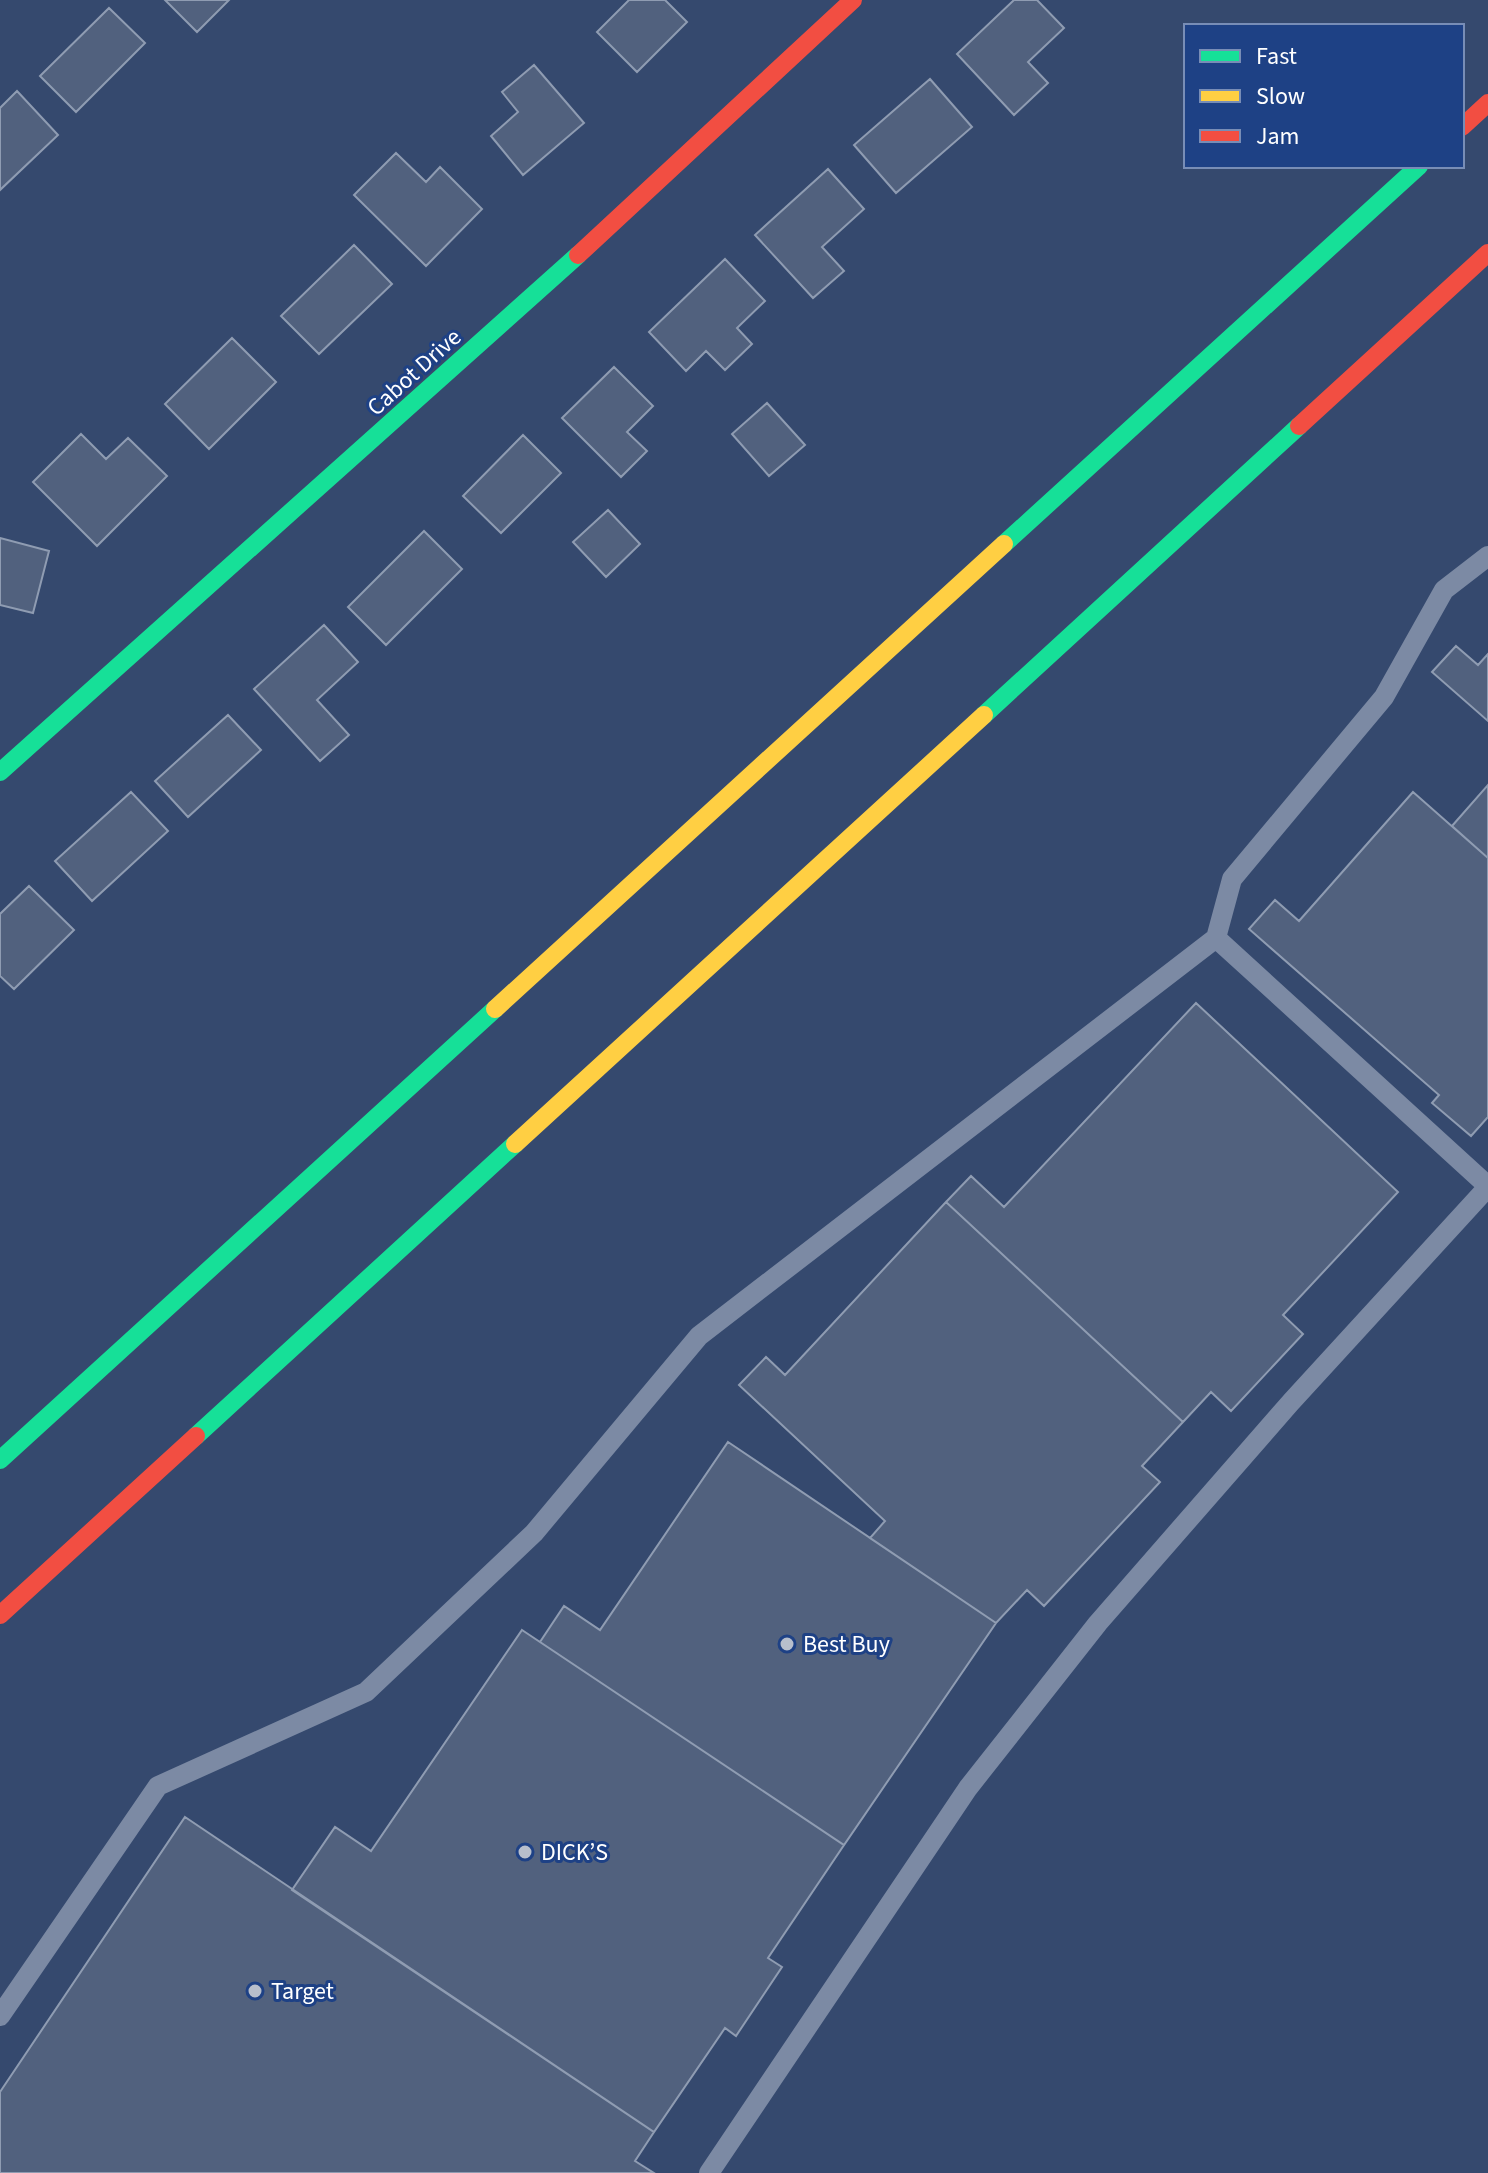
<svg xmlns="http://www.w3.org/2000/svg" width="1488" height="2173" font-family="'Source Sans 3',sans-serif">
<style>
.building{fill:#51617e;stroke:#8f9cb2;stroke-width:2}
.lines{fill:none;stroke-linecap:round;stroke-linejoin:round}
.lane{stroke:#7c8aa4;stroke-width:20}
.fast{stroke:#16e098;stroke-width:18}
.slow{stroke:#ffcf43;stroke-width:18}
.jam{stroke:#f24e42;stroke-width:18}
.poi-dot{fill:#b8bfcc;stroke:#1e4185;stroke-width:3}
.labels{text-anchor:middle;stroke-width:6;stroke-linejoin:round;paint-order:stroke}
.street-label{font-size:24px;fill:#fff;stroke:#1e4185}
.poi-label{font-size:24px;fill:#fff;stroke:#1e4185;text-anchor:start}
</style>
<rect width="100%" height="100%" fill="#35496e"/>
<path class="building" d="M165,0H229L197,32Z
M629,0H665L687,22L637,72L597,32Z
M1014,0H1037L1064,28L1028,62L1048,83L1014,115L957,54Z
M109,8L145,43L76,112L40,76Z
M534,65L584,123L523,175L491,136L518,112L502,92Z
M930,79L972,127L896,193L854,145Z
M17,91L58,135L0,190V108Z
M396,153L426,182L440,167L482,209L426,266L354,195Z
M828,169L864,209L822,247L844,271L813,298L755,235Z
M354,245L392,284L319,354L281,316Z
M725,259L765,301L737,328L752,344L725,370L706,351L686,371L649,332Z
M232,338L276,382L209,449L165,404Z
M614,367L653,406L627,432L647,451L621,477L562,418Z
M767,403L805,445L769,476L732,434Z
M81,434L106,459L128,438L167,476L97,546L33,482Z
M523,435L561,473L501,533L463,496Z
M608,510L640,544L606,577L573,542Z
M424,531L462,569L386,645L348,607Z
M0,538L49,551L33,613L0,605Z
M324,625L358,662L317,700L349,735L320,761L254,689Z
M1456,646L1478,665L1488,654V721L1432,672Z
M228,715L261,750L188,817L155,781Z
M1488,785V858L1452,826Z
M131,792L168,831L92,901L55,861Z
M1413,792L1488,858V1117L1471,1136L1432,1103L1439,1095L1249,929L1275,900L1299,921Z
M29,886L74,930L14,989L0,976V914Z
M1196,1003L1398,1192L1283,1315L1303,1334L1231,1411L1211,1392L1183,1422L946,1202L971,1176L1004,1207Z
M946,1202L1183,1422L1142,1466L1160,1482L1044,1606L1027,1590L996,1623L870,1538L885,1521L739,1385L766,1357L785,1375Z
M728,1442L996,1623L844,1845L540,1642L564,1606L600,1630Z
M522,1630L844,1845L768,1958L782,1967L736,2036L725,2028L654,2132L292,1890L335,1827L371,1851Z
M185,1817L654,2132L635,2161L654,2173H0V2092Z"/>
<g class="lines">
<path class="lane" d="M1216,938L1232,879L1384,697L1444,590L1488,556
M0,2016L158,1786L366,1692L534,1533L699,1336L1216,938L1488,1186
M709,2173L968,1788L1098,1623L1291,1402L1488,1187"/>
<path class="fast" d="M1004,544L1419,166
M984,715L1299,426
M0,772L578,255
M196,1436L515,1144
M0,1460L495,1009"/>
<path class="slow" d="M495,1009L1004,544
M515,1144L984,715"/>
<path class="jam" d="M1462,127L1488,103
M578,255L853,0
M1299,426L1488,253
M0,1615L196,1436"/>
</g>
<g class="poi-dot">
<circle cx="787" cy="1644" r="8"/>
<circle cx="525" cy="1852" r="8"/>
<circle cx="255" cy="1991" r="8"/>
</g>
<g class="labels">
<g class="street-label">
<text transform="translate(414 372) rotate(-42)" y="8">Cabot Drive</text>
</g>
<g class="poi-label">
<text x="803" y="1652">Best Buy</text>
<text x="541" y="1860">DICK’S</text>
<text x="271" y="1999">Target</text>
</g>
</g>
<rect x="1184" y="24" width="280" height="144" fill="#1e4185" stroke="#788db6" stroke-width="2"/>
<rect x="1200" y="50" width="40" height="12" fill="#16e098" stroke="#788db6" stroke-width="2"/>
<text x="1256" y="64" font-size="24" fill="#ffffff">Fast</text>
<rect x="1200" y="90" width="40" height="12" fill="#ffcf43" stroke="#788db6" stroke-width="2"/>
<text x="1256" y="104" font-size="24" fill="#ffffff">Slow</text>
<rect x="1200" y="130" width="40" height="12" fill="#f24e42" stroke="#788db6" stroke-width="2"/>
<text x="1256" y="144" font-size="24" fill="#ffffff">Jam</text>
</svg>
